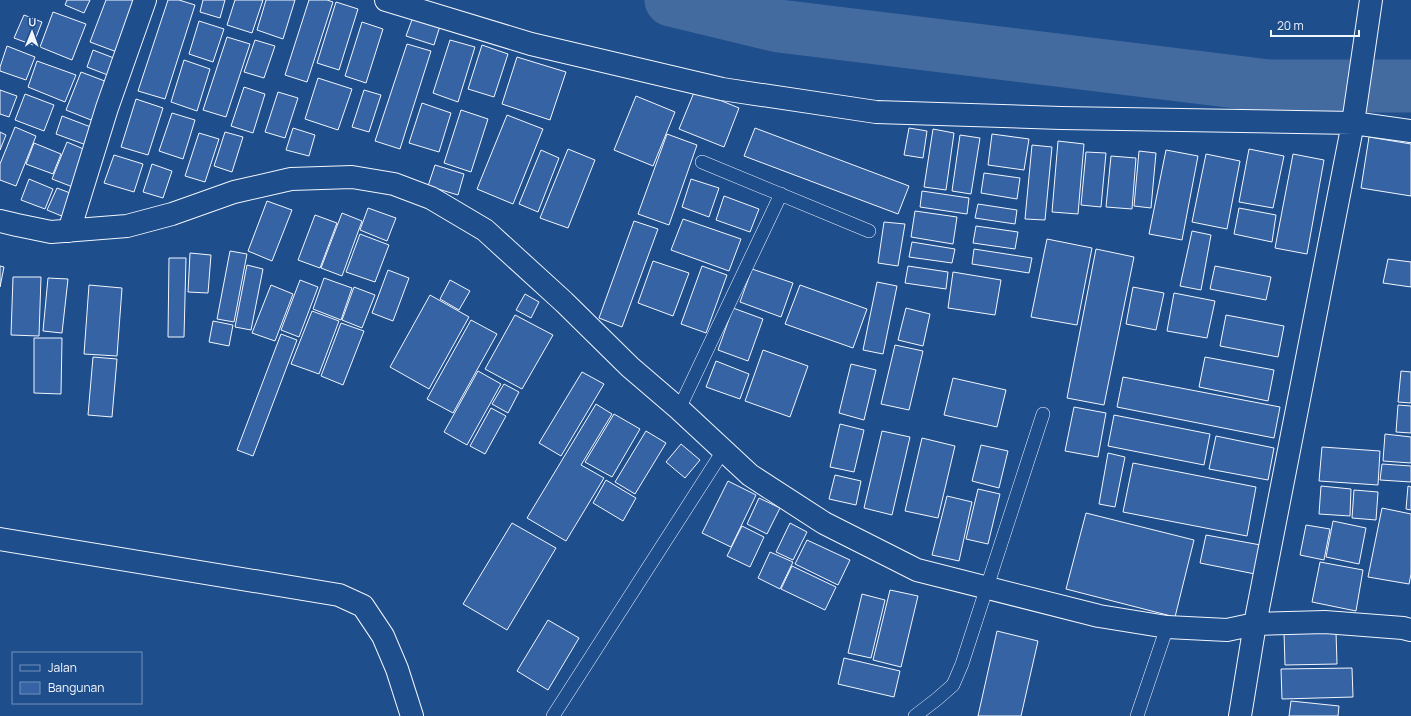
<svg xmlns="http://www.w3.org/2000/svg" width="1411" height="716" font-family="Manrope,sans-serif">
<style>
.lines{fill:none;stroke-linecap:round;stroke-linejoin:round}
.river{stroke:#446ba0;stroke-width:53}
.building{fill:#3563a3;stroke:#f2f6ff}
.lane-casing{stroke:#f2f6ff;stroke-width:14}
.street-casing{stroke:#f2f6ff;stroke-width:24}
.lane{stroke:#1f4e8c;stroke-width:13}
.street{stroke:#1f4e8c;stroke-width:22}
</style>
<rect width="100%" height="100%" fill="#1f4e8c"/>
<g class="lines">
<path class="river" d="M671,0L779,26L1269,86H1411"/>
</g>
<path class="building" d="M67,0H90L84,13L65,5Z
M106,0H137L117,52L90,42Z
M168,0H179L195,5L165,99L138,91Z
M203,0H225L220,18L200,12Z
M235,0H263L252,33L227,25Z
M266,0H295L283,39L257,30Z
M309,0H327L333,2L307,82L285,75Z
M336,2L358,9L339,70L317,63Z
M53,12L86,24L72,60L40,47Z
M24,15L42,22L33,45L14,38Z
M413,17L440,26L434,45L406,36Z
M199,21L224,29L213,62L189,54Z
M362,22L383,29L366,83L345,76Z
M227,37L250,44L226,117L203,110Z
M255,40L275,46L264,78L244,72Z
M450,40L475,47L458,102L433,93Z
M407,44L431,51L400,149L375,141Z
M482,45L508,54L494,97L468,89Z
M7,46L35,57L26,80L0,71V67Z
M93,50L119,60L113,77L87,67Z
M517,57L566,72L550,120L502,104Z
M184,60L210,69L197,111L171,102Z
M37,61L76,75L65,102L28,87Z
M81,72L110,83L96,122L66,110Z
M318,78L352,89L338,130L305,119Z
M244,87L265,94L253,133L231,126Z
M0,90L17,96L9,117L0,114Z
M364,90L381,95L369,132L352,127Z
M695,90L739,108L724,147L679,129Z
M278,92L298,98L285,138L265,132Z
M25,94L54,105L44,131L15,120Z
M636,96L675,112L653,166L614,150Z
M136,99L163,108L148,155L121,147Z
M422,103L451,113L439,152L409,143Z
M461,110L488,119L471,172L444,163Z
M172,113L195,120L183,159L159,151Z
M507,115L543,129L513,204L477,189Z
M62,116L96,129L89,146L56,134Z
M15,127L36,136L16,186L0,180V164Z
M293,128L315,135L309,156L286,150Z
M755,128L909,186L898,214L744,156Z
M909,128L927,131L923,158L904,155Z
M933,129L954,133L946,190L924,187Z
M0,132L6,135L0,150Z
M225,132L243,137L232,172L214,166Z
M199,133L219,139L205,182L185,176Z
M667,134L697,145L669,225L638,214Z
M992,134L1029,139L1024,170L988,165Z
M960,135L980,138L971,194L952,191Z
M1369,137L1411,144V196L1361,188Z
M1058,141L1084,144L1078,214L1052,212Z
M67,142L93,153L78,189L52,179Z
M34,143L61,154L53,174L26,164Z
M1032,145L1052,147L1045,220L1025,219Z
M568,149L595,160L568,228L540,218Z
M1249,149L1284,156L1273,208L1239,202Z
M541,150L559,158L538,212L519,204Z
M1166,150L1198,156L1182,240L1149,234Z
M1139,151L1156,153L1151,208L1134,206Z
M1086,152L1106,153L1101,207L1081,205Z
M1206,154L1240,161L1227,229L1192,222Z
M1293,154L1324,160L1307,254L1275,248Z
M114,155L143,164L134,192L104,183Z
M1111,156L1136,158L1132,209L1106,207Z
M152,164L172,171L163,198L143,192Z
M435,165L464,174L458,195L428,186Z
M984,173L1020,178L1017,199L981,193Z
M29,179L53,189L45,209L21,200Z
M691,179L719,188L709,217L682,207Z
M57,188L78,196L69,219L47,210Z
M922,191L969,198L967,214L920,207Z
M724,196L759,209L750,232L716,220Z
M267,201L292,210L272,261L248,251Z
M978,204L1017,210L1015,224L975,218Z
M368,208L396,218L387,241L360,230Z
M1239,208L1276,215L1272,242L1234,234Z
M915,211L957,217L953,244L911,237Z
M342,213L362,221L342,276L321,268Z
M315,215L337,223L320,268L298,260Z
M683,219L741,239L729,271L671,250Z
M634,221L658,229L622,327L599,318Z
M884,222L905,224L898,266L878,263Z
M976,226L1018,232L1015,249L973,243Z
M1192,231L1211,235L1201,290L1180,286Z
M360,234L389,245L375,282L346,272Z
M1047,239L1092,248L1077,325L1031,317Z
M912,242L955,249L952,263L909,257Z
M974,249L1032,258L1029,273L972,264Z
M1096,249L1134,257L1104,405L1067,398Z
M230,251L247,254L234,322L217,319Z
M190,253L211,255L208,293L188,292Z
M169,258H186L184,337H168Z
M1388,259L1411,262V287L1383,283Z
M653,261L689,273L673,316L638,303Z
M247,265L263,269L251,330L235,327Z
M0,266L4,267L0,287Z
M702,266L727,275L706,333L681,324Z
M908,266L948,272L946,289L905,283Z
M1215,266L1271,277L1266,300L1210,289Z
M752,269L793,283L781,317L740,302Z
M388,270L409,278L393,321L372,313Z
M953,272L1001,280L995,315L948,308Z
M13,277H41L39,336L11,335Z
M48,278L68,279L62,333L43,331Z
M324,278L352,288L341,320L313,309Z
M300,280L318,287L299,337L281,330Z
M450,280L470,291L459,310L440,299Z
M877,282L897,286L883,354L863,350Z
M89,285L122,288L117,356L84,354Z
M271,285L293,294L275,341L252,333Z
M800,285L867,309L853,348L785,324Z
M354,287L375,295L362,328L342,320Z
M1133,287L1164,293L1156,330L1126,324Z
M1174,293L1215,301L1207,338L1167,331Z
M525,294L539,302L531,318L516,310Z
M430,295L469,317L429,389L390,367Z
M733,308L763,319L748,361L718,350Z
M906,308L930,314L923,346L898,340Z
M312,311L339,321L319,374L291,364Z
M515,315L553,335L522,389L485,369Z
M1226,315L1284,326L1278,357L1220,346Z
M471,320L497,334L453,413L427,399Z
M213,321L233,325L229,346L209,342Z
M341,323L364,331L343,385L321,376Z
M281,334L297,340L253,456L237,450Z
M34,338H62L61,394L34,393Z
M895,345L923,351L909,410L881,404Z
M763,350L808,366L790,417L745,401Z
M93,357L117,359L112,417L88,415Z
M1205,357L1274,370L1268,401L1199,387Z
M716,361L749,374L740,399L706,387Z
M851,364L876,370L864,420L839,413Z
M478,371L501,384L467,445L444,432Z
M1401,371L1411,372V403L1398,402Z
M582,372L604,384L561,456L539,443Z
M1123,377L1280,407L1274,438L1117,407Z
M953,378L1006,390L997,427L944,415Z
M504,384L519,392L508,413L492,404Z
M596,404L612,414L581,465L604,478L566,541L527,518Z
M1398,405L1411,406V433L1396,432Z
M1074,407L1106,413L1098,457L1065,451Z
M491,408L506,416L485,454L470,446Z
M614,414L640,429L612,477L585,462Z
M1114,415L1210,434L1204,465L1108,446Z
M840,424L864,430L854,472L830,467Z
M646,431L666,443L635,494L615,482Z
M882,431L910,437L892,515L864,508Z
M1385,434L1411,437V463L1383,461Z
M1216,436L1274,448L1268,480L1209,469Z
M922,438L955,446L938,518L905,511Z
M681,444L700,460L685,478L666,462Z
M981,445L1008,451L999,488L972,481Z
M1322,447L1380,451L1378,485L1319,481Z
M1108,453L1125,457L1115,507L1099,504Z
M1133,463L1256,487L1247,536L1123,512Z
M1382,464L1411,466V482L1380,480Z
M835,475L861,481L856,505L829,499Z
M606,480L636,498L623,521L593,503Z
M728,481L756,495L731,547L702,533Z
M1321,486L1351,489L1350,516L1319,514Z
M1408,486L1411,487V510L1406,509Z
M978,489L1000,494L988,544L966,539Z
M1354,490L1378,492L1376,520L1352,518Z
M947,496L972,502L959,561L932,555Z
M759,498L780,508L767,534L747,524Z
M1382,508L1411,514V574L1409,584L1368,577Z
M1086,513L1194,540L1175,617L1066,589Z
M1333,521L1366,528L1359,564L1326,557Z
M512,523L556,548L507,630L463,604Z
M790,523L807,532L793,560L776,552Z
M1306,525L1330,529L1324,560L1300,555Z
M742,526L764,537L750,567L727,556Z
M1206,535L1266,546L1260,575L1200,563Z
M807,540L850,560L838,585L795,564Z
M770,552L793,562L780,589L758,578Z
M1320,562L1363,570L1356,611L1312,602Z
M792,566L836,587L825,610L781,589Z
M890,590L918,596L901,667L873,660Z
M862,594L885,600L871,658L848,653Z
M548,620L579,638L548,690L517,671Z
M997,631L1038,641L1021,716H978Z
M1284,632H1336L1337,664L1285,665Z
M844,658L900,671L894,697L838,684Z
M1352,668L1353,697L1282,699L1281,669Z
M1291,701L1339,706L1338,716H1289Z"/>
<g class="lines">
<g class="lane-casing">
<path id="lane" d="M702,162L869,231
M679,409L781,194
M553,716L723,451
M915,716L937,699L953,685L962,664L1043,414
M1137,716L1167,627"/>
</g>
<g class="street-casing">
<path id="street" d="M386,0L531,44L722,89L876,112L1061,118L1353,123L1411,131
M0,221L17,225L51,232L127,226L172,214L234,192L291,179L352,177L394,184L431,198L485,230L564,302L630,367L679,409L750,475L824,523L917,570L1099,616L1167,627L1227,630L1255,624L1325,622L1403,628L1411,630
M69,231L107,108L145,0
M0,539L339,595L363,606L383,636L397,669L412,716
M1240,716L1255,624L1353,123L1371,0"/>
</g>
<use href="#lane" class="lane"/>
<use href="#street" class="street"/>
</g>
<rect x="12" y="652" width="130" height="52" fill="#1f4e8c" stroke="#7391ba"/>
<rect x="20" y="665" width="20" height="6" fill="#1f4e8c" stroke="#7391ba"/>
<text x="48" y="672" font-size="12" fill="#f2f6ff">Jalan</text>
<rect x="20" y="682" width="20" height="12" fill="#3563a3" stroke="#7391ba"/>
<text x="48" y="692" font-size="12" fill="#f2f6ff">Bangunan</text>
<g transform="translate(32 32) rotate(1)" stroke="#1f4e8c" stroke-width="3" paint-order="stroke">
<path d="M0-3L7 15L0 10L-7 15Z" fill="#f2f6ff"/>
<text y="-6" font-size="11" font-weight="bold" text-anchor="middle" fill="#f2f6ff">U</text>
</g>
<path d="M1271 30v6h88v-6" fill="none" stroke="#f2f6ff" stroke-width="2"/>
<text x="1277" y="30" font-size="12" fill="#f2f6ff" stroke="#1f4e8c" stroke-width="3" paint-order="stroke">20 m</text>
</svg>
